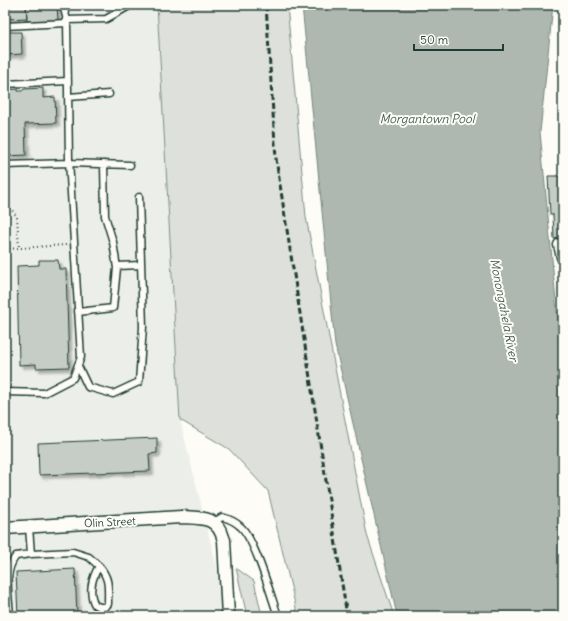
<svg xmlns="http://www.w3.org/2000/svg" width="568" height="621" font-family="Delius,sans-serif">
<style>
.built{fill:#eceee9}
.green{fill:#dde0db;stroke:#7e8e88}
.water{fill:#aeb8b1;stroke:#75877f}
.building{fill:#c6cdc7;stroke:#1f3d34;filter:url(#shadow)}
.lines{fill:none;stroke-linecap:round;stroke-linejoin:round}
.lane-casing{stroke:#1f3d34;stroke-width:9}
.street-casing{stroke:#1f3d34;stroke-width:15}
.path{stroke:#1f3d34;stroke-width:2;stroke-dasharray:1 3;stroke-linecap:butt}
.lane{stroke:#fdfcf7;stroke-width:6}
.street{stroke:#fdfcf7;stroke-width:12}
.rail{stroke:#1f3d34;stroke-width:3;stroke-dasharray:6 3;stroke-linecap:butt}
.labels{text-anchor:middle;stroke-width:4;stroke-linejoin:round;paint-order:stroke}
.street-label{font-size:11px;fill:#1f3d34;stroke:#fdfcf7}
.water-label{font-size:12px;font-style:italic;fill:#435c53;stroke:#fdfcf7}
</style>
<defs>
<filter id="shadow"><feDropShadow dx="3.5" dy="3.5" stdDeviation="1" flood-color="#0004"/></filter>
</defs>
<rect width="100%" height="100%" fill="#fdfcf7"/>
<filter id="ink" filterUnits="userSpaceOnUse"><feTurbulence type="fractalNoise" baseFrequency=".025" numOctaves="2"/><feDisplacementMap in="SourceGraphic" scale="8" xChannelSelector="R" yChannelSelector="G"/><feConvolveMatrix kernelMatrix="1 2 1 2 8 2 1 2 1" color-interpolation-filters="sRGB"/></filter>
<g filter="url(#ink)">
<path class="built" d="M5,5H157L180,420L229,616H5Z"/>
<path class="green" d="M157,5H287L306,217L367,535L394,616H298L268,491L229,449L180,420Z
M236,568L254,581L262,616H247Z"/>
<path class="water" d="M302,5H553L540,132L560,344L563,350V616H398L396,611L335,345Z"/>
<path class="building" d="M5,5H26L27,18L5,19Z
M26,5H38V7L57,6L58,20L27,21Z
M5,32H21L22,54L5,55Z
M43,88V98L55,97L56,123L25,124L26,155L5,156V90L18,89V91H22L24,89Z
M548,176H563V238L554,239L553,214H550Z
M39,260H58L59,269H66L69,367L36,368V364L19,365L17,266L39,265Z
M157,438V453L149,454L150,471L39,475L38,443Z
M75,569L77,616H18L16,572Z"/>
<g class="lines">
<g class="lane-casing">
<path id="lane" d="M67,20L106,19L131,5
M5,26L67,23
M5,84L68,81
M68,97L109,94
M5,165L69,163L130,165
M117,266L141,265
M78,312L113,308L117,268L113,242L105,216L104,164
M78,366L88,387L113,394L139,382L143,327L139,197
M5,392L44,393L73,378L81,357L69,160L67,20L63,5
M214,522L222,517C230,519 236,522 241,527C255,540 271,596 278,616
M29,527L31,554L73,552L89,557L99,566C92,578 88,593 95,605L100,607H105L108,604C108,587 110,579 99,566
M10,616C9,597 3,572 16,556L31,554"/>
</g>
<g class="street-casing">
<path id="street" d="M560,245L563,257
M5,528L181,517C203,518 217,516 224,540L228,616"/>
</g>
<path class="path" d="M5,208L12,210L17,217L19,248
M5,249L66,245"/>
<use href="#lane" class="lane"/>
<use href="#street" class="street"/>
<path class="rail" d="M266,5L276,159L347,616"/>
</g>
</g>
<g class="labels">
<g class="street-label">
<text transform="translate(110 522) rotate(-3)" y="4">Olin Street</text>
</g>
<g class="water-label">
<text x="427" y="123">Morgantown Pool</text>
<text transform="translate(504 310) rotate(79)" y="4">Monongahela River</text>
</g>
</g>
<rect width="568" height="621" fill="none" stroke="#fdfcf7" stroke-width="20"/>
<rect x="10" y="10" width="548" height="601" fill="none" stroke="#1f3d34" stroke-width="1.5" filter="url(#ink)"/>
<path d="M414 44v6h89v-6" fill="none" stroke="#1f3d34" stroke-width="2"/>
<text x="420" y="44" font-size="12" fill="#1f3d34" stroke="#fdfcf7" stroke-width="3" paint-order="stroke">50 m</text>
</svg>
